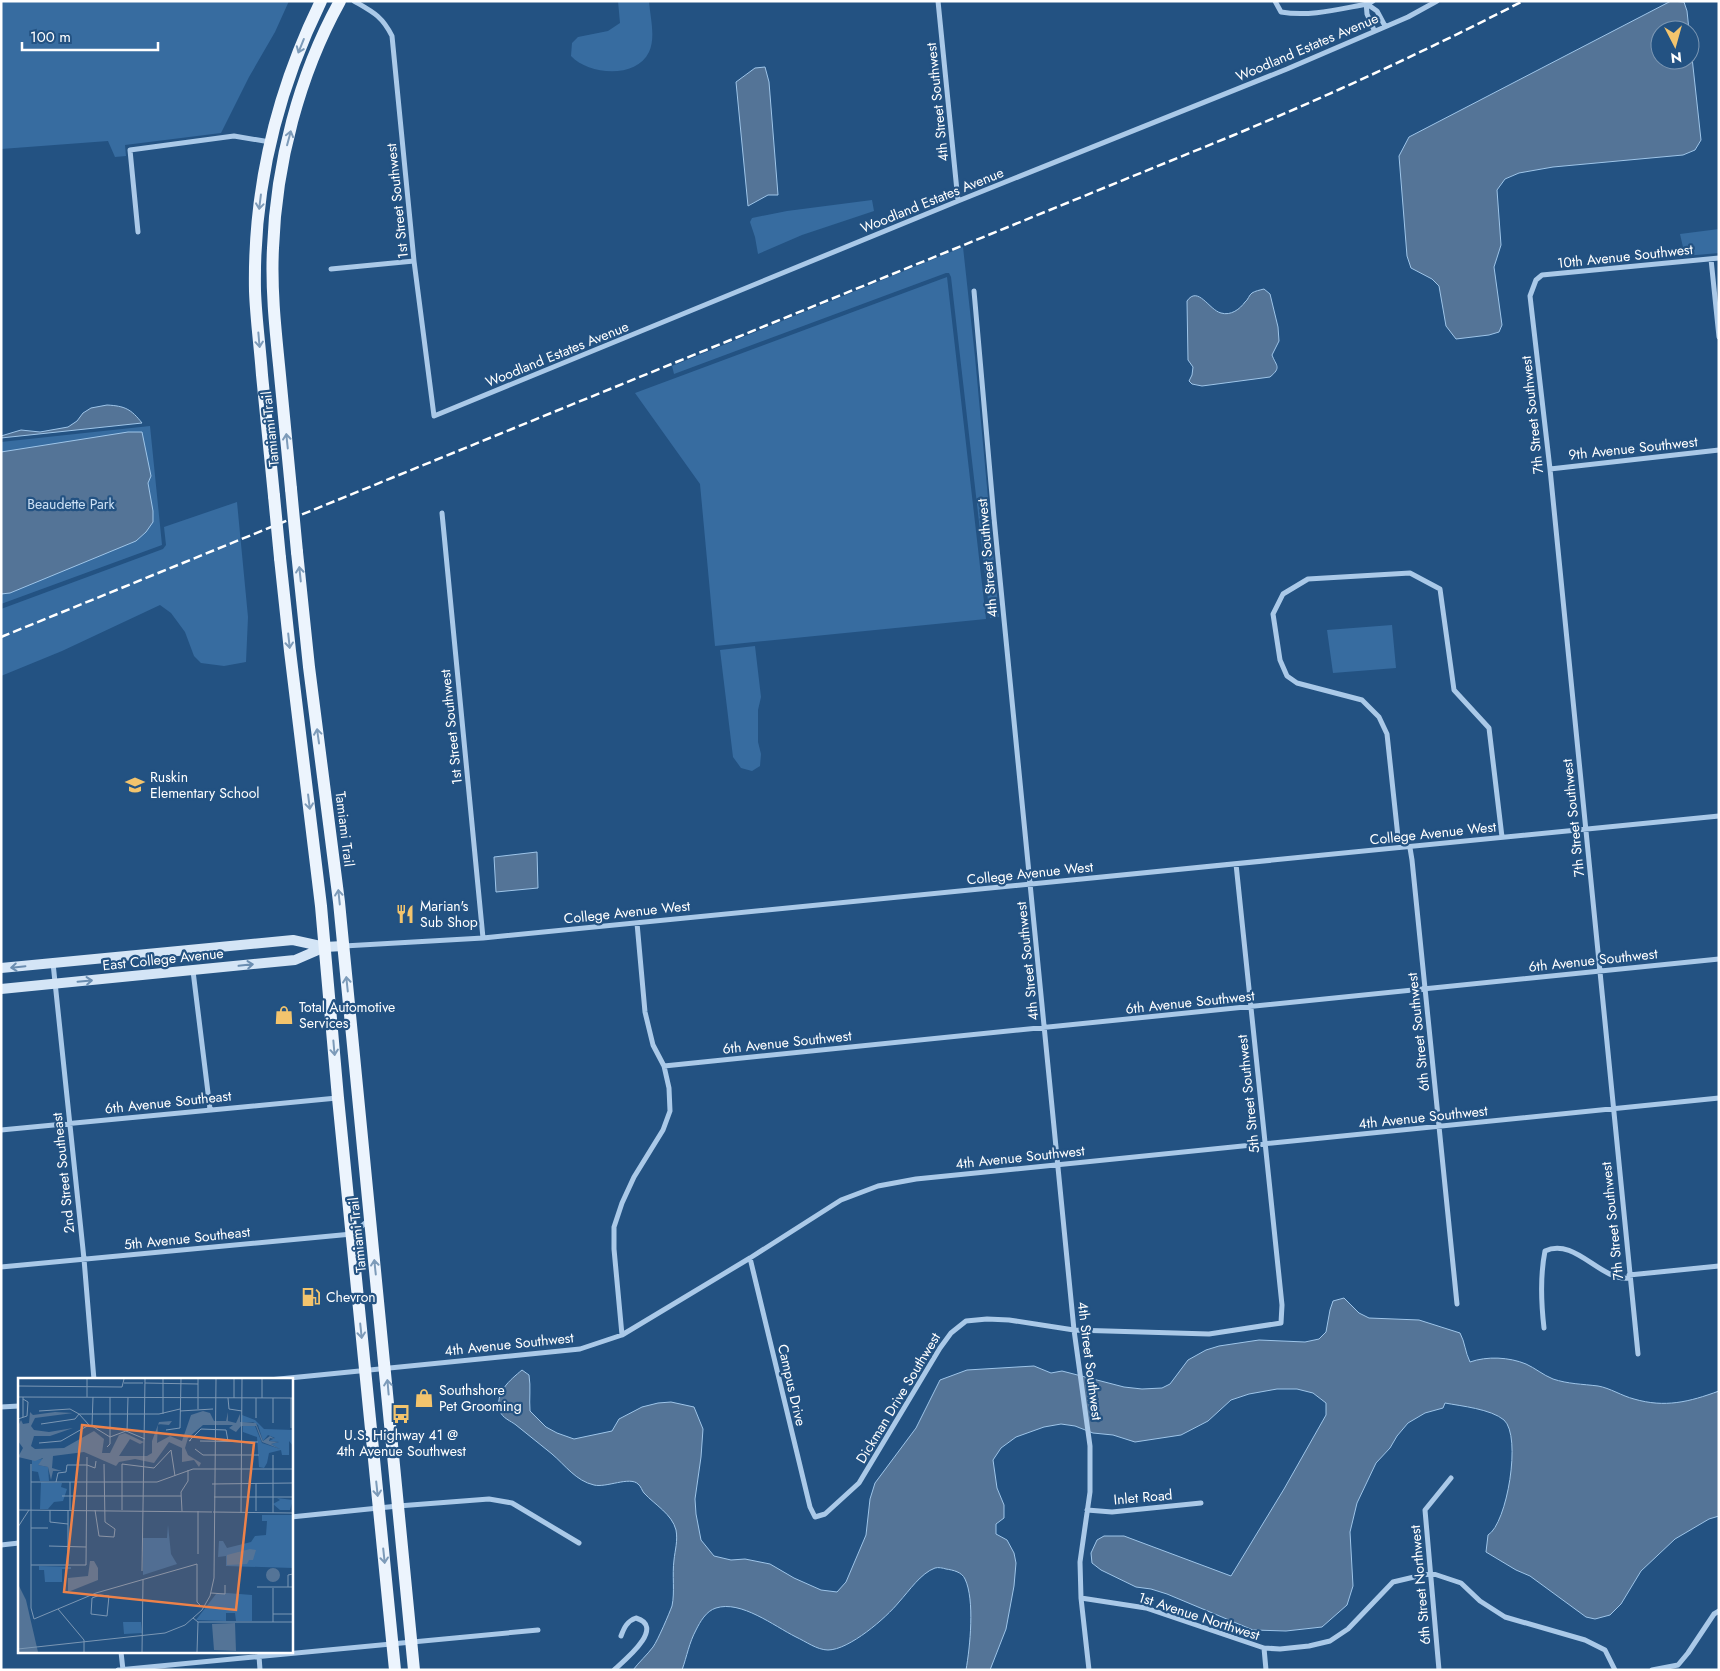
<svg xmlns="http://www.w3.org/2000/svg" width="1720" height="1671" font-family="Jost,sans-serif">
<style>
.green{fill:#376ca0}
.water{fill:#547497;stroke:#9ec5e9}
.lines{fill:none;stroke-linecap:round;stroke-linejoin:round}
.street{stroke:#aac9e8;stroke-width:5}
.secondary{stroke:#d4e5f6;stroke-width:10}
.primary{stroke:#ecf4fd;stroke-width:12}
.rail{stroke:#fff;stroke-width:2.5;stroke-dasharray:9 4;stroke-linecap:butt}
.primary-bridge{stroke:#ecf4fd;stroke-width:12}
.oneway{stroke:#7d9bb9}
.oneway2{stroke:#6a8db0}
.labels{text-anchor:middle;stroke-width:4.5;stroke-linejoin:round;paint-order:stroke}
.street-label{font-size:14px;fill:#fff;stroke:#235282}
.park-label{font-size:14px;fill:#cee2f6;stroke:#235282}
.poi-label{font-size:14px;fill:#fff;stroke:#235282;text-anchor:start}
.inset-road{fill:none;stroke:#7b97b4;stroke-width:1}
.view{fill:#ee8249;fill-opacity:0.15;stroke:#ee8249;stroke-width:2.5}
.inset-edge{fill:none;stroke:#fff;stroke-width:2.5}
</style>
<rect width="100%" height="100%" fill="#235282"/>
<path class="green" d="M1,1H289L275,32L249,77L221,133L125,145L126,156L115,157L108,141L1,149Z
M618,1H649C650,16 656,37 649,52C636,79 589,75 571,56L572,43L578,37L608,31L620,23Z
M872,200L874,211L802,235L758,254L755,237L750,222L752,218L787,211Z
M1719,229V253L1685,256L1680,234Z
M963,247L975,357L999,617L990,618L951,277L949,273H946L674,374L672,366Z
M947,277L986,619L715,646L700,484L635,393Z
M150,426L162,545L1,604V442Z
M237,502L248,617L246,662L224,666L201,663L194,656L185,632L171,613L160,605L62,651L1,676V609L163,549L166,545L164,527Z
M1392,625L1396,668L1333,673L1327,630Z
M755,646L761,697L758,710V742L761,754L760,766L752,771L741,768L733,757L720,650Z"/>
<path class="water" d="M1671,1L1684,2L1687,11L1689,30H1660V60H1690V39L1701,140L1695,150L1683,155L1553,167L1519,173L1505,179L1497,190L1501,245L1494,267L1502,325L1499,332L1489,335L1456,339L1446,326L1439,286L1432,279L1411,268L1407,256L1399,156L1409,137Z
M765,67L769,82L778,195H768L748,206L736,82L755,68Z
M1264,289L1270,294L1278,327L1279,341L1272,355C1276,366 1282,367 1270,377L1202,386L1192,384L1189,381L1192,375L1193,367L1188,360L1187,301C1198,285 1209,310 1221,313C1231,316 1240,309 1245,302C1248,300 1249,295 1252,293C1255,291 1260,290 1264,289Z
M107,405C125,406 131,409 142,423L1,438V436L21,430L40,432L68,427L77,421L83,413L91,408Z
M128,432H142L151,476L148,483L153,511V522L146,532L136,541L10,593L1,594V452Z
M537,852L538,888L496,892L494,857Z
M1344,1298L1359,1313L1369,1318L1419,1320L1460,1333C1465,1342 1465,1352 1470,1362C1487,1356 1509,1357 1526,1364C1535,1368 1543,1375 1553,1379C1568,1384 1582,1384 1598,1386C1610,1388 1622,1396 1634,1399C1665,1408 1689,1402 1719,1391V1516L1709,1519L1675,1539L1641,1571L1621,1604L1610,1615L1595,1619L1586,1617L1530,1576L1516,1570L1486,1552L1488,1535C1507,1524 1522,1436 1504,1420C1491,1409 1461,1406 1445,1403L1443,1408L1425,1413L1408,1423L1397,1436L1390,1448L1376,1463L1357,1503L1350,1532L1353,1586L1347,1605L1322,1627L1286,1631L1253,1630L1167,1594L1151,1589L1136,1587L1101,1570L1092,1563L1091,1553L1097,1540L1104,1536H1124L1231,1576L1284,1489L1326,1415V1403L1313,1393L1297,1389H1277L1249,1394L1231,1400L1208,1421L1181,1435L1135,1442L1113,1435L1093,1433L1075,1426L1061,1424L1044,1427L1016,1437L1001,1448L993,1460L997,1488L1004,1505V1518L996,1524V1534L1007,1540L1014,1553L1016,1563L1014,1586L1006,1629L990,1670H966C970,1647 975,1600 965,1579C962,1572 953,1570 946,1569C943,1568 938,1567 935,1568C921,1573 909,1591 899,1602C886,1618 849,1650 828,1650C817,1650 805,1641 796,1637C774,1626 741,1600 716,1608C706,1611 700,1622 696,1630C689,1643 687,1656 682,1670H633C639,1662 647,1655 653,1647C658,1640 669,1614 672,1606C675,1592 672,1575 674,1560C675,1550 678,1541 676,1530C672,1514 655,1505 644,1493C642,1491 641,1486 638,1484C630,1476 606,1488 594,1485C576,1481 565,1465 552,1454C540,1444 528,1435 516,1425C511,1421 502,1418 500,1411C494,1393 510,1380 522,1370L529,1375C531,1387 529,1399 530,1411L546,1427L557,1433L574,1439L612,1431L619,1419L642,1407L658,1403L671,1402L694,1407L703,1429L701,1457L695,1499L696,1514L701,1540L714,1556L731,1560L745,1559L770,1564L794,1578L821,1590L837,1592L846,1582L866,1535L870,1499L875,1483L916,1428L940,1380L967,1370L1034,1366L1051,1373L1062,1371L1124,1387L1142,1389L1162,1388L1170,1384L1188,1360L1206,1350L1219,1346L1259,1340L1305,1342L1319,1339L1326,1332L1330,1310L1333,1301Z"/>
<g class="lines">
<path class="street" d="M354,1C373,12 382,16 392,36L414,261L434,416L958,201L1287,69L1408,17L1437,1
M938,1L958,201
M1275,1L1281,12C1310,17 1339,9 1367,4L1373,1
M1366,2L1367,14L1374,30
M1367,4L1377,11L1385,26
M138,232L130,150L234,136L270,142
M1711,259L1719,337
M331,269L414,261
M974,291L994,518L1074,1330L1090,1446V1492L1080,1562L1081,1598L1089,1670
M1550,469L1719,450
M442,513L483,938
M344,946L483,938L1719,816
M53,963L84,1259L94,1380
M193,971L210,1109
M664,1066L1719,959
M1,1130L337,1098
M750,1258L810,1507L815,1517L825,1514L859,1483L940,1348L951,1333L966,1321L987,1319L1009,1320L1074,1330L1209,1334L1281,1323L1282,1305L1236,864
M1,1267L352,1234L369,1220
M1629,1275L1719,1266
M1457,1304L1412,860L1410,848L1398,837L1387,734L1379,717L1362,700L1297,683L1287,676L1280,660L1273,614L1283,594L1308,579L1410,573L1440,589L1454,690L1489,728L1502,837
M1544,1328C1541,1302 1540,1276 1545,1251C1575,1237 1600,1281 1629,1278
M622,1335L614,1249V1227L622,1203L634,1177L663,1130L670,1111L669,1088L664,1066L653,1045L645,1012L637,923
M1638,1354L1550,469L1530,296L1536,280L1542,275L1719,258
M269,1380L580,1349L622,1335L750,1258L841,1200L878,1186L916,1179L1719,1098
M1,1407L19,1406
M1087,1510L1112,1512L1201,1503
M291,1517L398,1506L489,1499L512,1503L579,1543
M1,1545L19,1543
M1081,1598L1146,1608L1264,1648L1280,1649L1309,1646L1330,1641L1348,1629L1393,1582L1431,1573L1461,1583L1480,1601L1505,1617L1585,1640L1605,1650L1615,1670
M1264,1648L1266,1670
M121,1652L123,1670
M259,1656L260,1670
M118,1670L538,1630
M614,1670C625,1660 666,1627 636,1618C627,1621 624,1628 621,1636
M1439,1670L1425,1510L1451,1478
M1652,1670L1678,1665L1688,1653L1714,1614L1719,1611"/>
<path class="secondary" d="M1,968L293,940L325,947L343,946
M1,989L295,960L325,947"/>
<path class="primary" d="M291,489C287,448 283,406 279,365C275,326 271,287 273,248C276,164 299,75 340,1
M274,496C270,455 266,415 262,375C260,347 256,319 255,291C253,188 276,93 321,1
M297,552L309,667L339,902L414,1670
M280,558L290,651L321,906L338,1098L395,1670"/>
<path class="rail" d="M1,637L1234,135C1332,94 1428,50 1523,1"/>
<path class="primary-bridge" d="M291,489L297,552
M274,496L280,558"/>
</g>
<defs><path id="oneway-shaft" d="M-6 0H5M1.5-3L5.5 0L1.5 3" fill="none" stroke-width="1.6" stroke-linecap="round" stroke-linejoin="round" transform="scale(1.25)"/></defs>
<g class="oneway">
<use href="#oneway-shaft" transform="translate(301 46) rotate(112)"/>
<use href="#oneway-shaft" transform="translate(289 138) rotate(-75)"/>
<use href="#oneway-shaft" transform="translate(260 202) rotate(97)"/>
<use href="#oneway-shaft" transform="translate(259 340) rotate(85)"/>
<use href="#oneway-shaft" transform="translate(287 441) rotate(-96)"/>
<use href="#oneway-shaft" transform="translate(300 574) rotate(-96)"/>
<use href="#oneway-shaft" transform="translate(289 641) rotate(84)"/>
<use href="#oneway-shaft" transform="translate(318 736) rotate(-98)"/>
<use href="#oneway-shaft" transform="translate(309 802) rotate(83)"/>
<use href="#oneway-shaft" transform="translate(339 897) rotate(-96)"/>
<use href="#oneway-shaft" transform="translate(347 984) rotate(-96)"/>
<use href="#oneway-shaft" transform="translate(334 1048) rotate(85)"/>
<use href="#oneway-shaft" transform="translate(375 1267) rotate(-96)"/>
<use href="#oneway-shaft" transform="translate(361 1331) rotate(84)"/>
<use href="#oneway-shaft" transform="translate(388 1387) rotate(-95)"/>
<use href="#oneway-shaft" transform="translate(377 1489) rotate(84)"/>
<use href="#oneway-shaft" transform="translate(384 1556) rotate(84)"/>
</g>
<g class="oneway2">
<use href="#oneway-shaft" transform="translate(246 965) rotate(-6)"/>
<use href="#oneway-shaft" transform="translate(18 967) rotate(174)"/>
<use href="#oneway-shaft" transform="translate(85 981) rotate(-5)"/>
</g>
<defs>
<g id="school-bare" transform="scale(1.5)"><path d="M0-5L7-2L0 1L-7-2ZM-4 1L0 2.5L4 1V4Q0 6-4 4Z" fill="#f3c46d" stroke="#235282" stroke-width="2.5" paint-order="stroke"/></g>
<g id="restaurant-bare" transform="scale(1.5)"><path d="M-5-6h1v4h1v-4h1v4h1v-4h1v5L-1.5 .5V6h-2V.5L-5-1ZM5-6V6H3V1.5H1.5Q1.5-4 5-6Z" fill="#f3c46d" stroke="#235282" stroke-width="2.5" paint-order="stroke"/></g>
<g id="shop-bare" transform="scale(1.5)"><path d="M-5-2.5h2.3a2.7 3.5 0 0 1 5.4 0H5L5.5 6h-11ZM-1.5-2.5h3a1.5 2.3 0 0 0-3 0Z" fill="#f3c46d" stroke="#235282" stroke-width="2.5" paint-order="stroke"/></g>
<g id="fuel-bare" transform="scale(1.5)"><path d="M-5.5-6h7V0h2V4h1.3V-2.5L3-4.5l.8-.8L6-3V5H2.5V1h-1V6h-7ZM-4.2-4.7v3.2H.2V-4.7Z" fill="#f3c46d" stroke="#235282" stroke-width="2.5" paint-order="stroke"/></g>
<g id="bus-bare" transform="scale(1.5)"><path d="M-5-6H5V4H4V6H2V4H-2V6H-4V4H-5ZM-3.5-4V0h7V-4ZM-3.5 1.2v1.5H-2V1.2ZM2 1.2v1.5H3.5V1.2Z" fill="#f3c46d" stroke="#235282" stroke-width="2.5" paint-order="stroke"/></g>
</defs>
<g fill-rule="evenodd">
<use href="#school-bare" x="135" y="785"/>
<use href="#restaurant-bare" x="405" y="914"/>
<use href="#shop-bare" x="284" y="1015"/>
<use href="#fuel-bare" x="311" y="1297"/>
<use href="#shop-bare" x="424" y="1398"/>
<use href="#bus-bare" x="401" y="1414"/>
</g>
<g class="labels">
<g class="street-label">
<text transform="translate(1307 47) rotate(-23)" y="5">Woodland Estates Avenue</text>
<text transform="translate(937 102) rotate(-96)" y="5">4th Street Southwest</text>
<text transform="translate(932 200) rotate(-22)" y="5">Woodland Estates Avenue</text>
<text transform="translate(397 201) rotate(-96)" y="5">1st Street Southwest</text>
<text transform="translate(1625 256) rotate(-6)" y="5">10th Avenue Southwest</text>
<text transform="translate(557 354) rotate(-22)" y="5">Woodland Estates Avenue</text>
<text transform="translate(1532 415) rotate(-96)" y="5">7th Street Southwest</text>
<text transform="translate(270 429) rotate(-96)" y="5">Tamiami Trail</text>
<text transform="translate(1633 448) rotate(-6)" y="5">9th Avenue Southwest</text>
<text transform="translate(987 558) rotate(-95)" y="5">4th Street Southwest</text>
<text transform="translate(451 727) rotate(-96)" y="5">1st Street Southwest</text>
<text transform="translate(1573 818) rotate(-96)" y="5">7th Street Southwest</text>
<text transform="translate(345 829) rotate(83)" y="5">Tamiami Trail</text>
<text transform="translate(1433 833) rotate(-6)" y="5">College Avenue West</text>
<text transform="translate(1030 873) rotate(-6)" y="5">College Avenue West</text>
<text transform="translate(627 912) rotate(-6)" y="5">College Avenue West</text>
<text transform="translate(163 959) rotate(-6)" y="5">East College Avenue</text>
<text transform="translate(1593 960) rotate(-6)" y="5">6th Avenue Southwest</text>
<text transform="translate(1027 961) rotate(-96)" y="5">4th Street Southwest</text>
<text transform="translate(1190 1002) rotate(-6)" y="5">6th Avenue Southwest</text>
<text transform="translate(1418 1032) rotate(-96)" y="5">6th Street Southwest</text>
<text transform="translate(787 1042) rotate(-6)" y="5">6th Avenue Southwest</text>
<text transform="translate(1248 1094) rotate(-96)" y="5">5th Street Southwest</text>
<text transform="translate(168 1102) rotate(-6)" y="5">6th Avenue Southeast</text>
<text transform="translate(1423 1117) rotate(-6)" y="5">4th Avenue Southwest</text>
<text transform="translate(1020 1157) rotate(-6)" y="5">4th Avenue Southwest</text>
<text transform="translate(63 1173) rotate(-96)" y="5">2nd Street Southeast</text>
<text transform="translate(1612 1221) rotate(-96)" y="5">7th Street Southwest</text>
<text transform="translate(357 1235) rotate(-96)" y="5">Tamiami Trail</text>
<text transform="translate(187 1238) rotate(-6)" y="5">5th Avenue Southeast</text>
<text transform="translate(509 1344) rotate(-6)" y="5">4th Avenue Southwest</text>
<text transform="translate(1090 1361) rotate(83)" y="5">4th Street Southwest</text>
<text transform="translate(792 1385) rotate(77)" y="5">Campus Drive</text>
<text transform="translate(898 1398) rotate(-59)" y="5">Dickman Drive Southwest</text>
<text transform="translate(1143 1497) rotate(-5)" y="5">Inlet Road</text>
<text transform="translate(1420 1585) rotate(-95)" y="5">6th Street Northwest</text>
<text transform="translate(1199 1616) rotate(18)" y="5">1st Avenue Northwest</text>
</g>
<g class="park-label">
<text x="71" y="509">Beaudette Park</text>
</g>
<g class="poi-label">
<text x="150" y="782">Ruskin<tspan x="150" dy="16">Elementary School</tspan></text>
<text x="420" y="911">Marian's<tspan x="420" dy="16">Sub Shop</tspan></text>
<text x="299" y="1012">Total Automotive<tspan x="299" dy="16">Services</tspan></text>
<text x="326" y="1302">Chevron</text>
<text x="439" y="1395">Southshore<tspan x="439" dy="16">Pet Grooming</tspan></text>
<text x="401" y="1440" text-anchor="middle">U.S. Highway 41 @<tspan x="401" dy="16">4th Avenue Southwest</tspan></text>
</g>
</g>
<g transform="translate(18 1378)">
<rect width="275" height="275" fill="#235282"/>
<path d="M224,37L237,42L246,51L275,52V68L271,63V77H264L263,72L251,75L249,85L246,90L241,89L239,59L225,54V48H237L244,65L262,71L253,66L261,64L251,63L257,60L250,57L245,63L240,47L235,44L224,45ZM25,81L20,87L30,89L31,103H22L20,94L14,93V82ZM23,104L44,105L43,109L49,111L45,123L36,124L30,131H22ZM259,120L275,122L272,132H262L255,126L262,122ZM244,137H275V190L208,188V178L200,179L201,163H205L209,170L233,164L237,158L248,157L249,143H244ZM150,147L153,176L159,186L125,197V160H149ZM21,188L53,189V191H44V204H27L26,192H21ZM209,215L234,217V243H218L217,235H208V243L178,242L198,216ZM105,244H123L124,255L106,256Z" fill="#376ca0"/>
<path d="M12,34L15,37L37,34L55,35L17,40L13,48L16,52L31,54L55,50L32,58H16L13,68L17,71L46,70L76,53L86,61L84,75H92L101,57L107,55L126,64L122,66L112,61L101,78H129L134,75V63L141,44L154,43L151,47L140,46L139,65L152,58L164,63L173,37L185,33L192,35L196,43H208L210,34V43L218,45L222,36V44L238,45L245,63L252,58L257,61L252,60L251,63L260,64L253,66L262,71L244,64L238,48H223L218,54L211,50L215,47H185L170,60L167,70L170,77L183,85L181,89L176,82L164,84V70L151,64L136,85L117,81L101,84L98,88L66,74L35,78L34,90L44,93H35L33,102L30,89L20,87L25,80L17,83L0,79L5,70L0,63V48L3,42L5,46L11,45ZM232,171L238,172L235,182H231L229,186L209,187V177ZM72,183H76L80,190V202L50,214V200L70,198ZM248 197a7 7 0 1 1 14 0a7 7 0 1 1-14 0ZM0,206L8,222L20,274H0ZM217,245L218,273L196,272L194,246Z" fill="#547497"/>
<path class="inset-road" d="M180,1V31M216,1V20M106,5H125M127,5L180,6M0,8L104,9L106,1M0,19L275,20M5,19V39M69,19V1M210,20L211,31L224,33M244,20V1M21,33L52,31L61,36H141L162,31M162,33L195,31M145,36V1M238,40V20M0,41L9,38L10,24L5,21M255,45V20M23,46L57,41L61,36L71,47M74,48L92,59L108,53L127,61M74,48L75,19M273,50V20M148,52L162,50L163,1M109,54L110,19M173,62L171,63L183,51L208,52L210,63M182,63L240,64M21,65L43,63L71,47M89,69L92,66V19M177,71L185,77H241M13,86V230L16,241L78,215L179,186V224L184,229M49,87H69M69,87L77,90L78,83M13,104H139L175,91H275M38,104L40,95L48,94L49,87M194,106L275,105M44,118H163M196,119H275M0,132L194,134M32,132V144L50,146M52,132V104M77,132L81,158L96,159L97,151L87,144L86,86M104,132V86L136,90L153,72L157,98M164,133L163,114L170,103V92M238,133V105M195,134L275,135M223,135L224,1M255,135V77M0,149L11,132M13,150H30M31,168L68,169M180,176V133M13,187H68L69,79M50,188V132M124,193L127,1M239,209H275M270,209V197L275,196M193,215L207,216V207M82,217L91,218L89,238L73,236L74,220ZM40,231L66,262V274M255,236H275M175,240L180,244H275M255,244V210M0,271L147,255L167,247L184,232L192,218L196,200L198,1M124,274L125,202M179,274L180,244"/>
<path class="view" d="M64,47L236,65L218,232L46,214Z"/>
<rect width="275" height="275" class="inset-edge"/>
</g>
<rect width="1720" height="1671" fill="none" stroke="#ffffff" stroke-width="5"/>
<g transform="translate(1675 45) rotate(174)"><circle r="24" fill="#235282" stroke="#7b97b4"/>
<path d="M0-4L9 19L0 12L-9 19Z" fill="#f3c46d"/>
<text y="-8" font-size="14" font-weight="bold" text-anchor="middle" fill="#ffffff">N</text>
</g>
<path d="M22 42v8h136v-8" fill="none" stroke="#ffffff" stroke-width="2.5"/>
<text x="30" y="42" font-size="15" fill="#ffffff" stroke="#235282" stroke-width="4" paint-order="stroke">100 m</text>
</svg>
